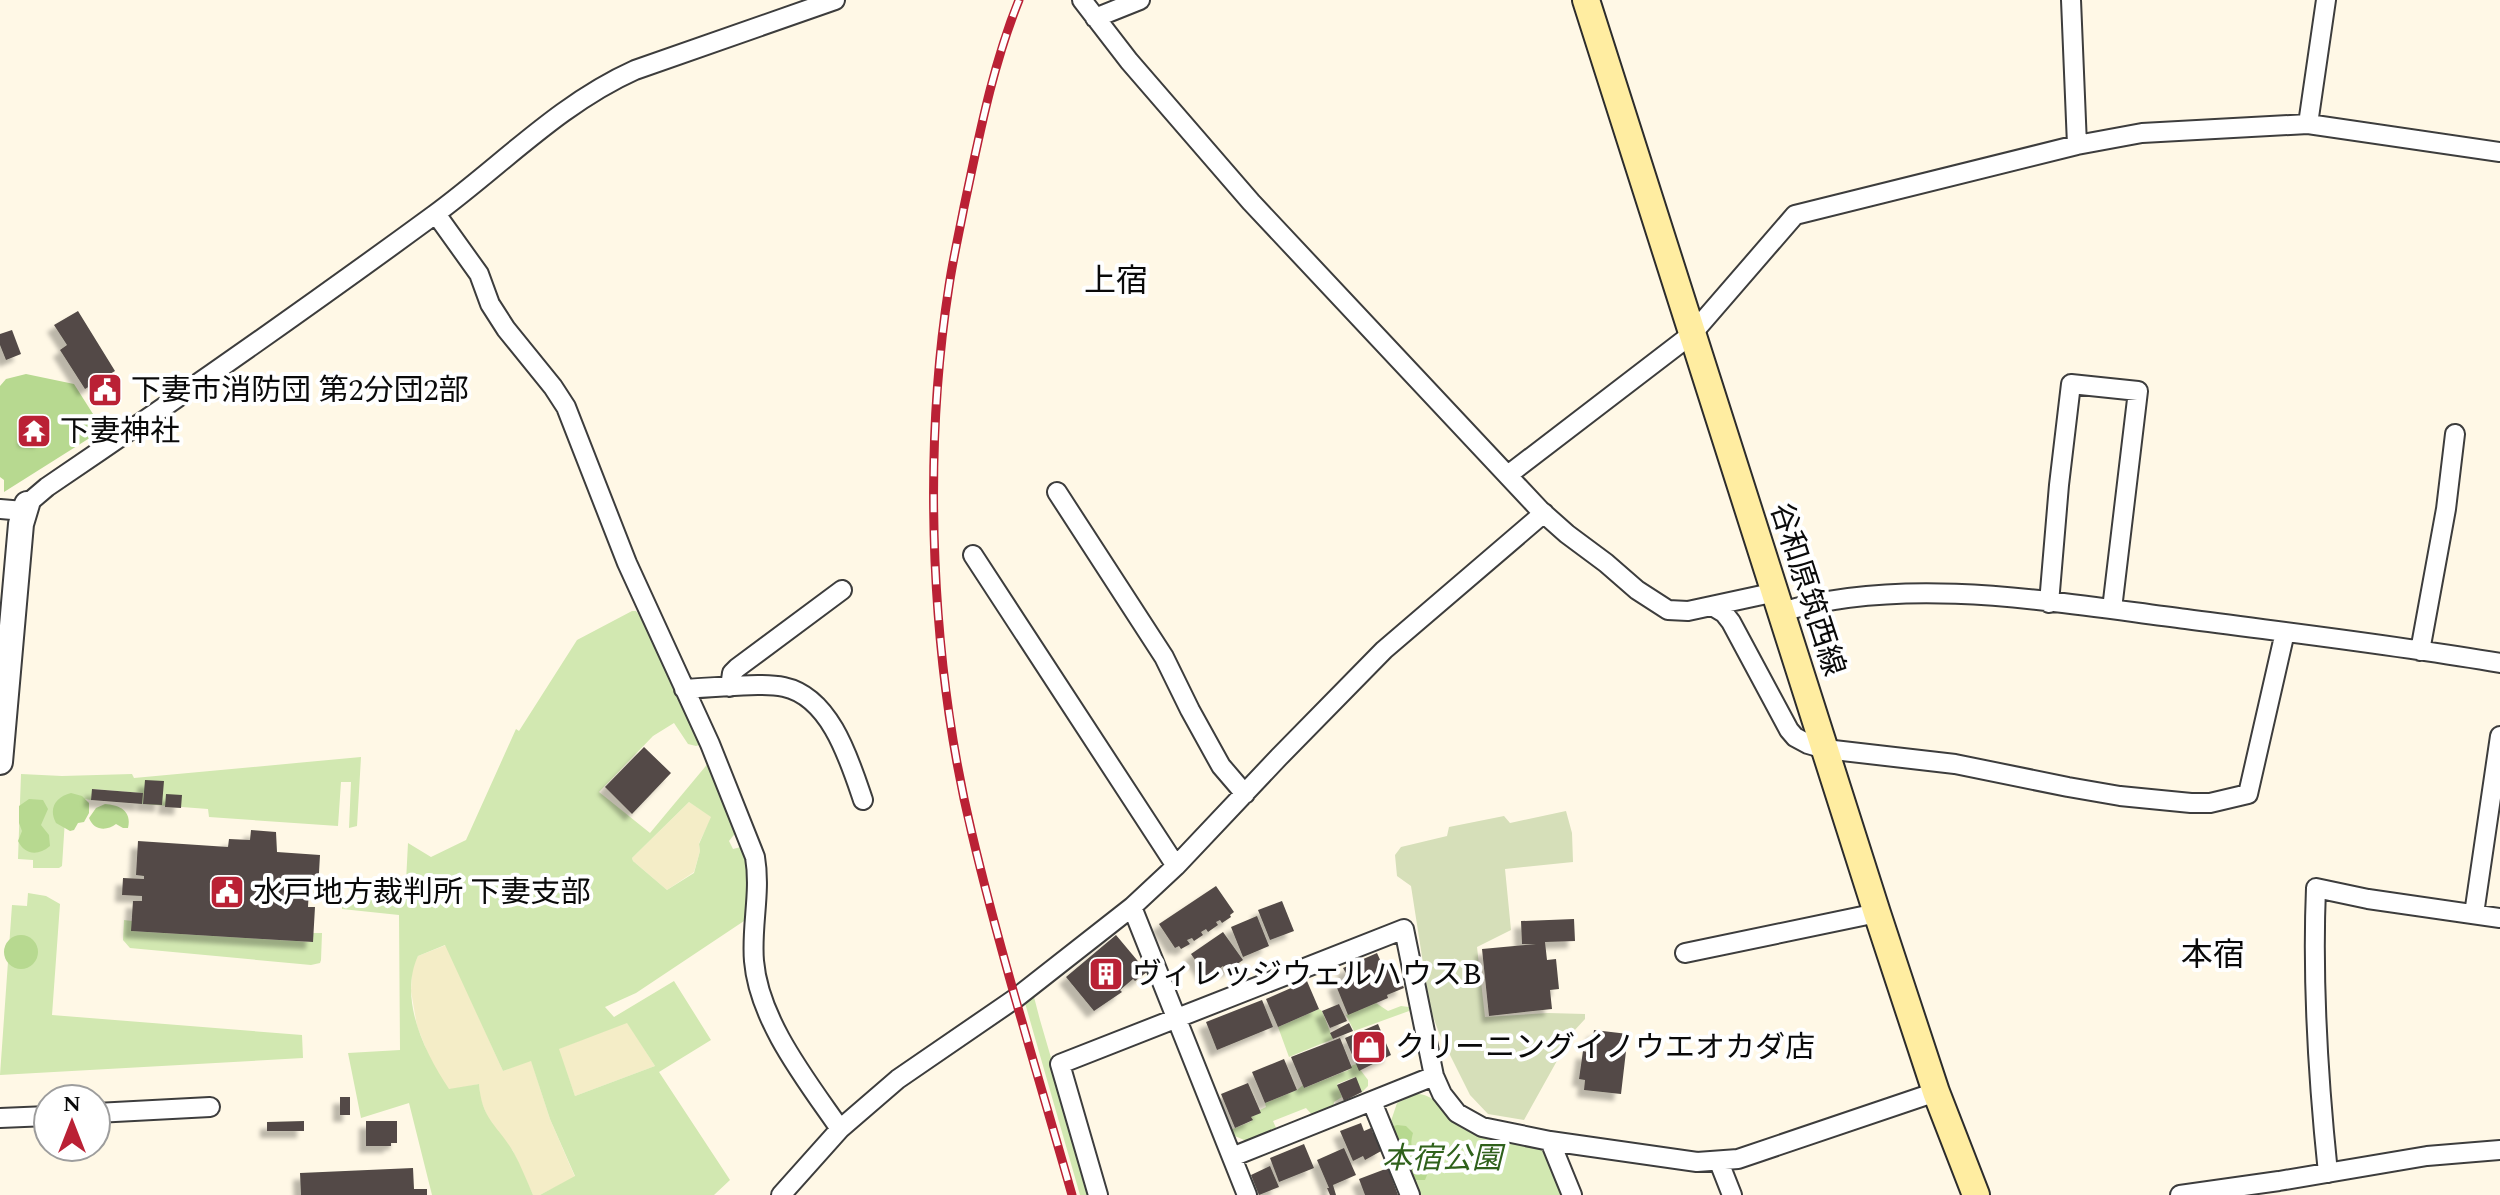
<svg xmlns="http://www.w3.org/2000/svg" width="2500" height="1195" font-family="Spectral,'Noto Sans JP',serif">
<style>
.farmland{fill:#f4edc7}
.green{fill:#d2e8b1;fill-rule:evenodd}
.forest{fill:#b7d990}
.cemetery{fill:#d6dfb9}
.building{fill:#524a46;filter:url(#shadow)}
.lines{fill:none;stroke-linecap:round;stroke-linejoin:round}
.minor-casing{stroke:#3d3d3d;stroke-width:22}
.tertiary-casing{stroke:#3d3d3d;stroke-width:28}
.secondary-casing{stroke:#2c2c2c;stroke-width:30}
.minor{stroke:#fff;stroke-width:18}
.tertiary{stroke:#fff;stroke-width:24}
.secondary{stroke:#ffeda1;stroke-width:26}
.rail-casing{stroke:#ba2135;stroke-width:9}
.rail{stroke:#fff;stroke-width:6;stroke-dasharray:18;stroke-linecap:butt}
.labels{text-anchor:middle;stroke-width:8;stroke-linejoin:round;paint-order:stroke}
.poi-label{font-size:30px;fill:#0a0a0a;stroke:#fff;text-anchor:start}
.street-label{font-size:30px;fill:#0a0a0a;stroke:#fff}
.park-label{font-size:30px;font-style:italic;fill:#2f611b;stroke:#fff}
.neighbourhood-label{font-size:32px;fill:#0a0a0a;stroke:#fff}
</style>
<defs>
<filter id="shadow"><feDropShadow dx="-7" dy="7" stdDeviation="2" flood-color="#0004"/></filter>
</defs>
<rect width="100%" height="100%" fill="#fff8e6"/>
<path class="farmland" d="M689,802L712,817L699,843L700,851L694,872L667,890L633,861L632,858Z
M446,945L503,1071L531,1060L550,1119L575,1177L540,1195H533L513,1151L490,1123L480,1098L479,1084L449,1090L432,1064L417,1026L411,991L412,968L418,956Z
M627,1022L655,1066L575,1096L558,1049Z"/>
<path class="green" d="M632,611H636L641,617L705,743L696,746L688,744L674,723L653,736L599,792L650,833L710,761L737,831L729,841L733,849L741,847L746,850L750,858L747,919L636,993L605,1007L614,1017L674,981L711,1040L659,1072L730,1180L714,1195H540L575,1176L550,1119L531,1061L503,1071L445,945L418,956C398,999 425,1053 449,1089L479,1084C482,1121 498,1125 514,1153C521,1166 527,1181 533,1195H432L409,1103L361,1118L348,1053L400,1050L399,915L342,909V896L405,901L408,843L431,857L466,840L516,729L519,731L577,640ZM689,802L711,817L699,844L700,851L694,873L667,890L633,861L632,858ZM627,1023L655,1066L575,1096L559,1049Z
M361,757L357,826L349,828L351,782H341L338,826L209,817L208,809L142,804V793L93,789L91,800L77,798L66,804L62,866L59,868H33V860L18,859L21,774L62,776L132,774L134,778Z
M28,893L46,896L60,904L52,1015L302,1035L303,1058L0,1075L12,905L27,906Z
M124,920L132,921V931L312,942L313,933H322L321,960L320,963L311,965L130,948L123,940Z
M1034,997L1040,1020L1091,1195H1080L1025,1003Z
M1376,1003L1388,1011L1401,1006L1409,1007V1011L1354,1031L1346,1015Z
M1319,1009L1322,1011L1333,1039L1289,1057L1278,1027Z
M1356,1064L1368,1080V1086L1362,1092L1355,1077L1337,1084L1342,1097L1334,1102L1333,1107L1313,1116L1306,1108L1273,1121L1277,1130L1249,1142L1230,1134L1228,1131L1252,1121L1251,1117L1260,1113V1110L1266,1107L1265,1103L1297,1090L1303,1085L1304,1088L1351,1069V1066Z
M1416,1094C1437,1093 1445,1116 1460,1127C1479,1139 1516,1143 1539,1148L1546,1154L1564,1195H1418L1391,1121L1397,1103Z"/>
<path class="forest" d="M26,374L74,384L93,414L96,434L4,492V480L0,477V386L6,379Z
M71,793L82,796L89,803V813L84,822L78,823L74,830L70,831L56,823C48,808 56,797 71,793Z
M29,799L43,800L48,809L41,825L49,835L50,846C38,856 25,855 18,841L22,831L19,823V806Z
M105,804C120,805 132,811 128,828H123L116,824C107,831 94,831 89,818L96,808Z
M4 952a17 17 0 1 1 34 0a17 17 0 1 1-34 0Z
M1397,1125L1406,1126L1413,1133C1407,1153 1419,1159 1427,1175L1425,1180H1415L1407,1173L1391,1127Z"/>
<path class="cemetery" d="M1566,811L1572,833L1573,862L1505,869L1511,930L1477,947L1485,1017L1548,1013L1585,1014V1019L1573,1032L1524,1120L1488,1114L1470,1095L1439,1033L1430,1008L1411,886L1397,876L1395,855L1401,847L1447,836L1449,827L1504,816L1510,823Z"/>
<path class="building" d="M78,311L115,371L85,389L60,350L67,345L54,325Z
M12,330L21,354L6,360L0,345V334Z
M26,422H43L42,441L25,440Z
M644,747L671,773L632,814L605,787Z
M145,780L164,781L162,805L143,804Z
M92,789L143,793L142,804L91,800Z
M166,794L182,795L181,808L165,807Z
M251,830L276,832L277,852L320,855L318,890L309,889L308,907H315L313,942L131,931L133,901H142V896L122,895L123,878L144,879V876L136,875L138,841L228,847L229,839L250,840Z
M1216,886L1234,912L1230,915L1231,917L1222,923L1220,920L1216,922L1218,925L1208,932L1206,929L1201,932L1203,935L1194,941L1192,938L1187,940L1190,944L1181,949L1179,946L1175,948L1159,924Z
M1282,901L1294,931L1270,940L1258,910Z
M1257,916L1269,946L1243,957L1231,927Z
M1574,919L1575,941L1545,942L1547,960L1556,959L1559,989L1550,990L1552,1009L1489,1016L1482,949L1536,944H1522L1521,921Z
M1223,932L1243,960L1227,971L1223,966L1207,977L1191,954Z
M1116,935L1147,972L1135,981L1133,979L1120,990L1122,992L1094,1011L1066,977Z
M1377,953L1382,964L1392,960L1404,988L1387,995L1388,998L1348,1015L1335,983L1348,977L1343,968Z
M1307,981L1319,1009L1278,1027L1266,999Z
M1262,1000L1273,1027L1217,1050L1206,1022Z
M1339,1004L1347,1021L1330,1028L1322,1011Z
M1349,1023L1353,1031L1333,1039L1330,1033Z
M1378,1024L1391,1055L1359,1071L1345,1038Z
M1594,1030L1628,1034L1621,1094L1584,1090L1585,1080L1579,1079L1583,1051L1591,1053Z
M1340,1038L1352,1068L1304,1088L1291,1057Z
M1284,1059L1297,1090L1265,1103L1252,1072Z
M1356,1077L1362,1092L1344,1101L1337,1085Z
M1248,1083L1261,1113L1251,1117L1253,1120L1235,1128L1221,1094Z
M340,1097H350V1115H340Z
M304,1121V1131H267V1122Z
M366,1121H397V1143H391V1146H366Z
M1361,1123L1364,1131L1371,1128L1373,1133L1375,1132L1383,1150L1365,1160L1363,1156L1353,1161L1340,1131Z
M1304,1144L1314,1168L1279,1182L1270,1158Z
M1344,1148L1356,1175L1333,1185L1336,1195H1330L1327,1188H1329L1317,1160Z
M1270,1166L1279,1187L1259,1195L1251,1175Z
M413,1168L414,1189H427V1195H301L300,1173Z
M1388,1168L1398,1195H1365L1359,1179Z"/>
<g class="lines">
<g class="minor-casing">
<path id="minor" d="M1082,0L1129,61L1251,202L1540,510L1567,534L1606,563L1637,590L1668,610L1688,611L1776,592
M2071,0L2077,145
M1095,18L1140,0
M2308,124L2326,0
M436,214L479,274L490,304L506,329L553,387L566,407L627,563L710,744L755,857C761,892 751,927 754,961C759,1021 807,1081 840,1129
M1508,475L1692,334L1795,215L2077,145L2142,133L2308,124L2500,152
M1057,492L1164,657L1190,710L1221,766L1245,794
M27,504L47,487C177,399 307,308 434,215C501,166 559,104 635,70L835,0
M0,509L24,511
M973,555L1176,866
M2049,603L2059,485L2071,384L2138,391L2112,609
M1714,607L1724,613L1731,622L1789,730L1795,737L1808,744L1825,749L1955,764L2068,787L2120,796L2191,803H2210L2248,794L2285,632
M1782,612C1906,574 2059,603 2186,619C2291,633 2396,645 2500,663
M2420,651L2446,509L2455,434
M730,687L732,673L737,668L842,590
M684,689C712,688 759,682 784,687C831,697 850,762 863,800
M1132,907L1247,1195
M2474,914L2500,736
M1685,953L1877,913
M1372,1102L1410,1195
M96,1113L210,1107
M0,1118L48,1116
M1550,1141L1572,1195
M1232,1157L1434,1076
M1719,1162L1732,1195
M2328,1173C2318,1078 2312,983 2316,888L2368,899L2500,918
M781,1195L840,1129L898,1079L1016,998L1132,907L1176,866L1279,757L1384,650L1544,513
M1098,1195L1060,1064L1404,929L1434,1076L1442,1094L1457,1113L1482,1127L1550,1141L1697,1162L1738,1159L1936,1092
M2180,1195L2279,1181L2427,1156L2500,1150"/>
</g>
<g class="tertiary-casing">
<path id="tertiary" d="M0,762L21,524L27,504"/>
</g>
<g class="secondary-casing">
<path id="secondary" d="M1586,0L1877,913L1936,1092L1976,1195"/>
</g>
<use href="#minor" class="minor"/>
<use href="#tertiary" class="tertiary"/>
<use href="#secondary" class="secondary"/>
<g class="rail-casing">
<path id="rail" d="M1019,0C992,67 979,137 964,207C959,233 953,259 949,286C922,459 931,664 972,834C1001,956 1038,1075 1072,1195"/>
</g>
<use href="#rail" class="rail"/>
</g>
<defs>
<g id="civic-square" transform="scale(1.8)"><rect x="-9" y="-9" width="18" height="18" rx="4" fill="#ba2135" stroke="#fff"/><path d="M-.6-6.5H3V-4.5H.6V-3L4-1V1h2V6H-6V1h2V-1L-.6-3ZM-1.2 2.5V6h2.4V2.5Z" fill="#fff"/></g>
<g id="temple-square" transform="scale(1.8)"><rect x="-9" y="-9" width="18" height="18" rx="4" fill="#ba2135" stroke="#fff"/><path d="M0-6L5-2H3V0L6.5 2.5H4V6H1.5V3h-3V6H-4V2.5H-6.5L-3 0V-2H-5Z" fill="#fff"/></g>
<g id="building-square" transform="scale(1.8)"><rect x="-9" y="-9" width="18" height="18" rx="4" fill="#ba2135" stroke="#fff"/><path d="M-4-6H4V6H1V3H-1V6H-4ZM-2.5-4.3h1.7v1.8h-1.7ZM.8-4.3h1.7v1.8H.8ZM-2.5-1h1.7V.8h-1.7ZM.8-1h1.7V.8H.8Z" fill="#fff"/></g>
<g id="shop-square" transform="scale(1.8)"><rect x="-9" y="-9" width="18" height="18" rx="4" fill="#ba2135" stroke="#fff"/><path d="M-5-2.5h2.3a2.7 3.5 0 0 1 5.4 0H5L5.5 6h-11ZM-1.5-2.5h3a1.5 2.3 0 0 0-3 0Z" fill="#fff"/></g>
</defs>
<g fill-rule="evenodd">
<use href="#civic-square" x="105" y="390"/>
<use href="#temple-square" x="34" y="431"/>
<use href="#civic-square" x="227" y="892"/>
<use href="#building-square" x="1106" y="974"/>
<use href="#shop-square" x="1369" y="1047"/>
</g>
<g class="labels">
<g class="poi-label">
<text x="131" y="400">下妻市消防団 第2分団2部</text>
<text x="60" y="441">下妻神社</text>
<text x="253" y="902">水戸地方裁判所 下妻支部</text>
<text x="1132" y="984">ヴィレッジウェルハウスB</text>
<text x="1395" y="1057">クリーニングイノウエオカダ店</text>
</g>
<g class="street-label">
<text transform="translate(1808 589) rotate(72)" y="10">谷和原筑西線</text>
</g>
<g class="park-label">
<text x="1442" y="1168">本宿公園</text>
</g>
<g class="neighbourhood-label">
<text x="1116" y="291">上宿</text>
<text x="2213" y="965">本宿</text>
</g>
</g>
<g transform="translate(72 1123)"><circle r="38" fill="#ffffff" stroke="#9d9d9d" stroke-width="2"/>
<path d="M0-6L14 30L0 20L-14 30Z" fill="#ba2135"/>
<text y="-12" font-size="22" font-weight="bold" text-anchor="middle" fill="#0a0a0a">N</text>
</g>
</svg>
